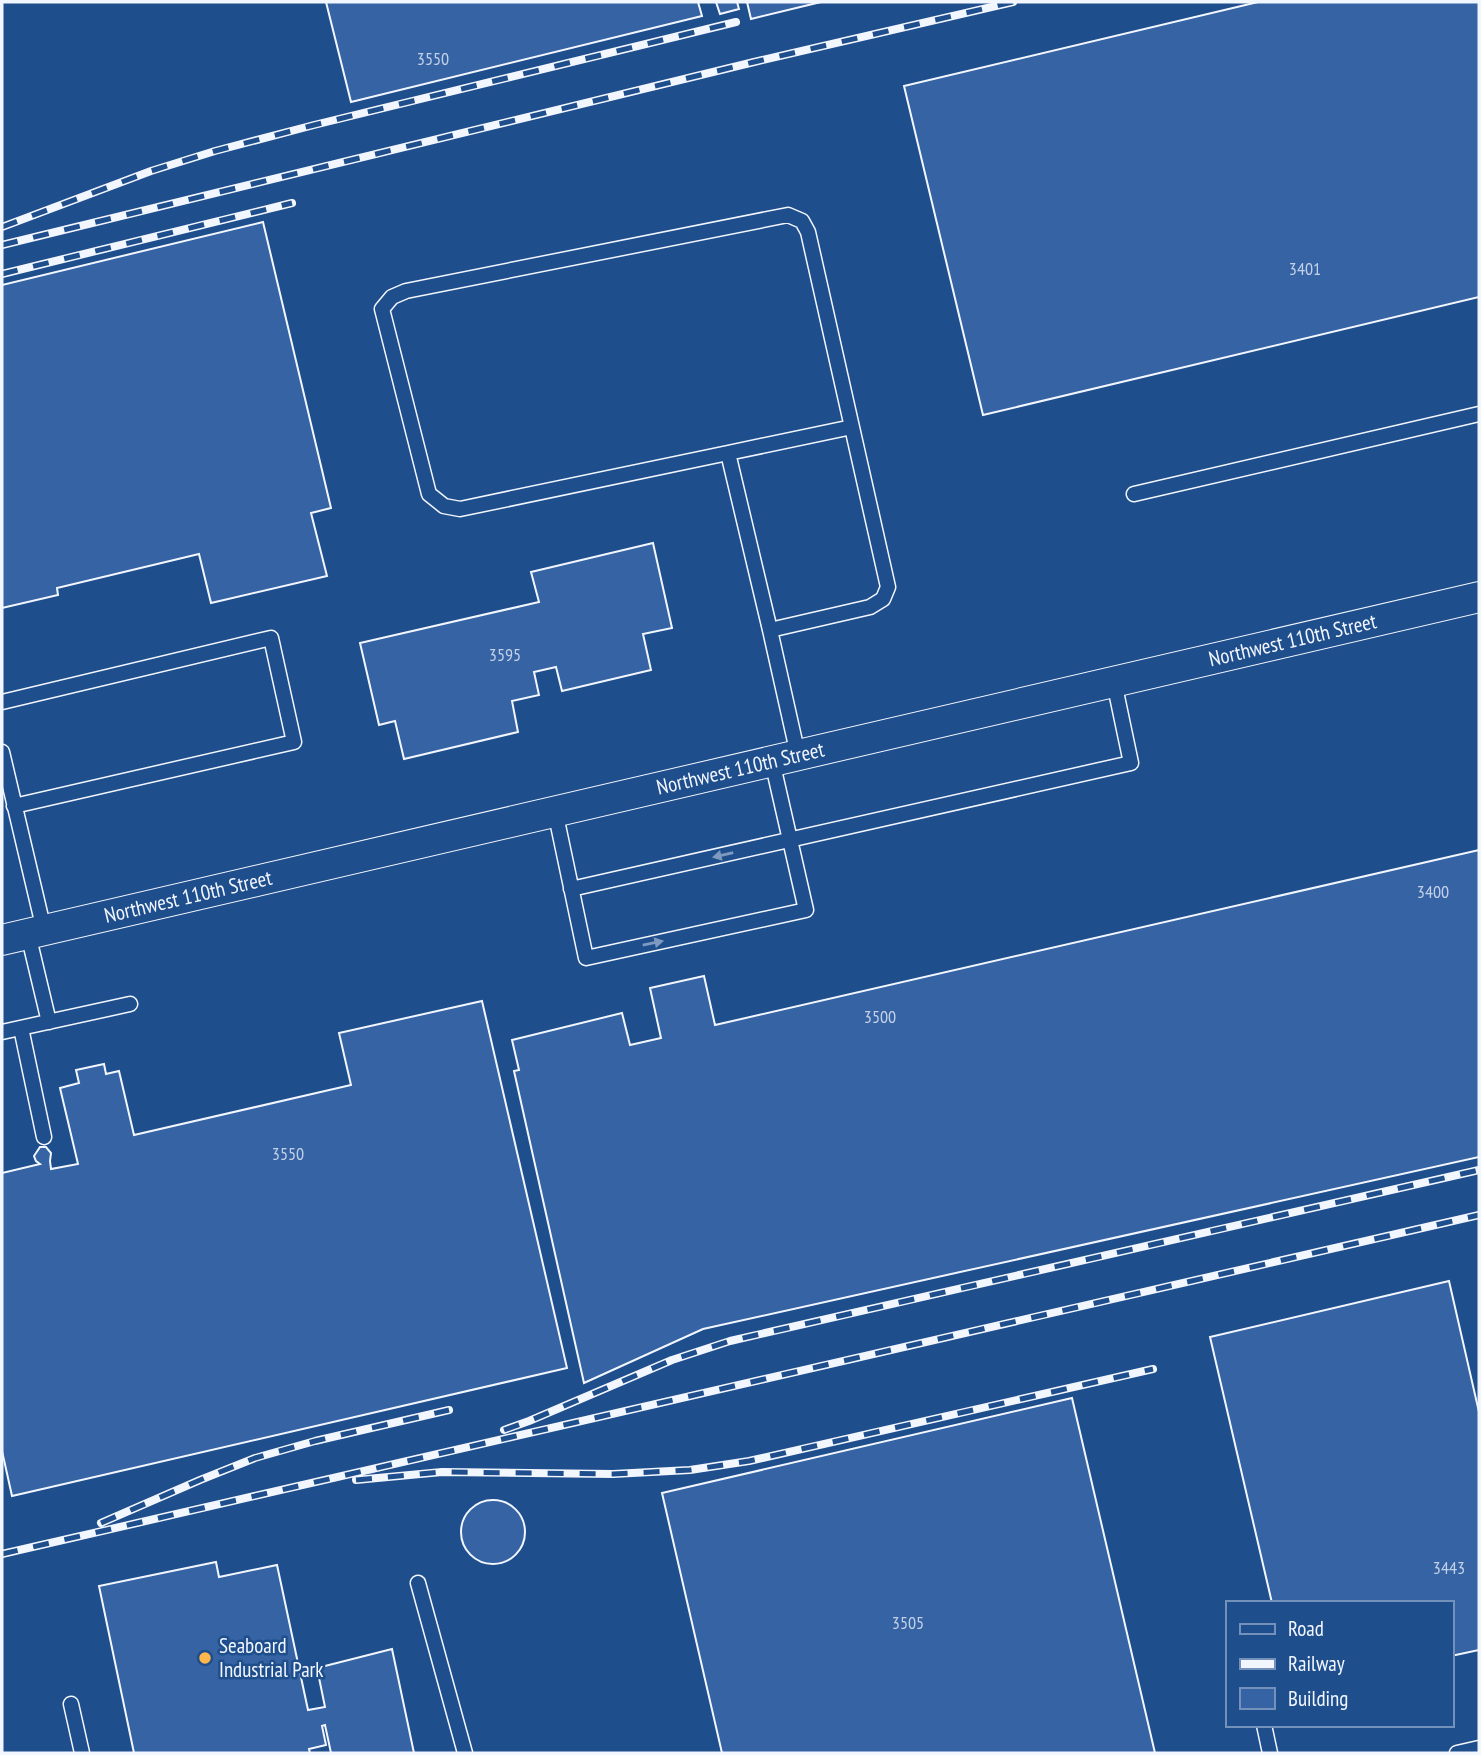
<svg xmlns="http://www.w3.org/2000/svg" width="1481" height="1755" font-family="'PT Sans Narrow',sans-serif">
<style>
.building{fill:#3563a3;stroke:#f2f6ff;stroke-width:2}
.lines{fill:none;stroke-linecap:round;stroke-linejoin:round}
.lane-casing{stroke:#f2f6ff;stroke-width:17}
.street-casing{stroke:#f2f6ff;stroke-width:32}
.lane{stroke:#1f4e8c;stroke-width:14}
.street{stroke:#1f4e8c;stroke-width:30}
.rail-casing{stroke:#f2f6ff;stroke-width:8}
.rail{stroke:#1f4e8c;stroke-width:5;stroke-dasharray:16;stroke-linecap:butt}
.oneway{fill:#7e9ac0}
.poi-dot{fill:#ffb74d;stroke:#1f4e8c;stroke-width:2.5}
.labels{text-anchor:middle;stroke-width:5;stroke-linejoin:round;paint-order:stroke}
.number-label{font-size:18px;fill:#c3d1e8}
.street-label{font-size:21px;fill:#f2f6ff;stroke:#1f4e8c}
.poi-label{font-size:21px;fill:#f2f6ff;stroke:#1f4e8c;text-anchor:start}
</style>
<rect width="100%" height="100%" fill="#1f4e8c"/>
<path class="building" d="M326,2H698L702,16L351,102Z
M716,2H737L739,9L720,14Z
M747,2H821L751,19Z
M1258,2H1479V297L983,415L904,86Z
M263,222L331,508L311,513L327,576L211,603L199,554L57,588L58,595L2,608V285Z
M653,543L672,628L643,634L651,670L562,691L556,667L534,672L539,695L512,701L518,732L404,759L395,721L379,725L360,643L539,602L531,572Z
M1479,850V1157L703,1329L584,1383L514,1071L519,1070L512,1040L622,1013L630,1045L661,1038L650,988L704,976L715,1025Z
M482,1001L567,1368L12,1496L2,1451V1173L40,1164L36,1161L34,1156L40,1147H46L51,1153L50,1161L51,1169L78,1164L60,1088L79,1083L76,1070L104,1064L106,1074L119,1071L134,1135L351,1085L339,1033Z
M1449,1281L1479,1412V1650L1451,1656V1603H1272L1210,1337Z
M1072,1398L1155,1753H722L662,1493Z
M461 1532a32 32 0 1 1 64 0a32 32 0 1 1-64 0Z
M216,1562L219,1577L277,1565L308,1710L325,1707L317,1668L392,1649L414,1753H331L325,1725L322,1726L326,1745L309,1749L310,1753H134L99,1586Z"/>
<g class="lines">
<g class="lane-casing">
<path id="lane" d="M728,453L852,427
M1134,494L1479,414
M770,630L728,453L460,509L444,506L429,494L382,309L392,297L406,291L788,215L802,221L808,232L888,587L883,599L870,607L770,630L798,755
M2,702L271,638L294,742L14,806
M2,752L44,930
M555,811L586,958L806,910L772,761
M571,889L1131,763L1114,682
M28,934L49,1022
M21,1028L44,1137
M2,1032L130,1004
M418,1583L465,1753
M71,1704L82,1753
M1264,1725L1270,1753
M1457,1753L1479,1748"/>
</g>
<g class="street-casing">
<g id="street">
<path id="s1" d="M2,940L1479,597"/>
</g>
</g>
<use href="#lane" class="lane"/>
<use href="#street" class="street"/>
<g class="rail-casing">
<path id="rail" d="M2,227L151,171L215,151L314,125L736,22
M2,245L754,62L1013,2
M2,274L292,203
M504,1430L529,1421L672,1360L730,1341L1479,1170
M356,1480L442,1472L613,1474L690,1470L749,1461L1153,1369
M101,1523L200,1480L255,1458L315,1441L449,1410
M2,1554L1479,1215"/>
</g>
<use href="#rail" class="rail"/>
</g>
<defs><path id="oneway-solid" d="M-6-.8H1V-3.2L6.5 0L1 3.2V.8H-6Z" transform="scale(1.75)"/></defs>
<g class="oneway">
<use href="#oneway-solid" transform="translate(723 855) rotate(167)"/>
<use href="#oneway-solid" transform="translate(653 943) rotate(-12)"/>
</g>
<circle class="poi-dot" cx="205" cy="1658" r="7"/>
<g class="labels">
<g class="number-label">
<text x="433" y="65">3550</text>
<text x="1305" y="275">3401</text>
<text x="505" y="661">3595</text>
<text x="1433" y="898">3400</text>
<text x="880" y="1023">3500</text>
<text x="288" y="1160">3550</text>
<text x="1449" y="1574">3443</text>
<text x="908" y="1629">3505</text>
</g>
<g class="street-label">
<text dy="7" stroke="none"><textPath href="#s1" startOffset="1325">Northwest 110th Street</textPath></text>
<text dy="7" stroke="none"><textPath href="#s1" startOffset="758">Northwest 110th Street</textPath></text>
<text dy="7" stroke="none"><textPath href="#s1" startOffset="191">Northwest 110th Street</textPath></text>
</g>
<g class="poi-label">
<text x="219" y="1653">Seaboard<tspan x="219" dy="24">Industrial Park</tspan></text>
</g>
</g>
<rect width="1481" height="1755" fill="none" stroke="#f2f6ff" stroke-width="7"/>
<rect x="1226" y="1601" width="228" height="126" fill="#1f4e8c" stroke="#7391ba" stroke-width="2"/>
<rect x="1240" y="1624" width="35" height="10" fill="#1f4e8c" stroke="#7391ba" stroke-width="2"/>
<text x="1288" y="1636" font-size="21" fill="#f2f6ff">Road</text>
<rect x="1240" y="1659" width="35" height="10" fill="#f2f6ff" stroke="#7391ba" stroke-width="2"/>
<text x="1288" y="1671" font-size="21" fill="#f2f6ff">Railway</text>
<rect x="1240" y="1688" width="35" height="21" fill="#3563a3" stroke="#7391ba" stroke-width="2"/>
<text x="1288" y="1706" font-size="21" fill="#f2f6ff">Building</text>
</svg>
